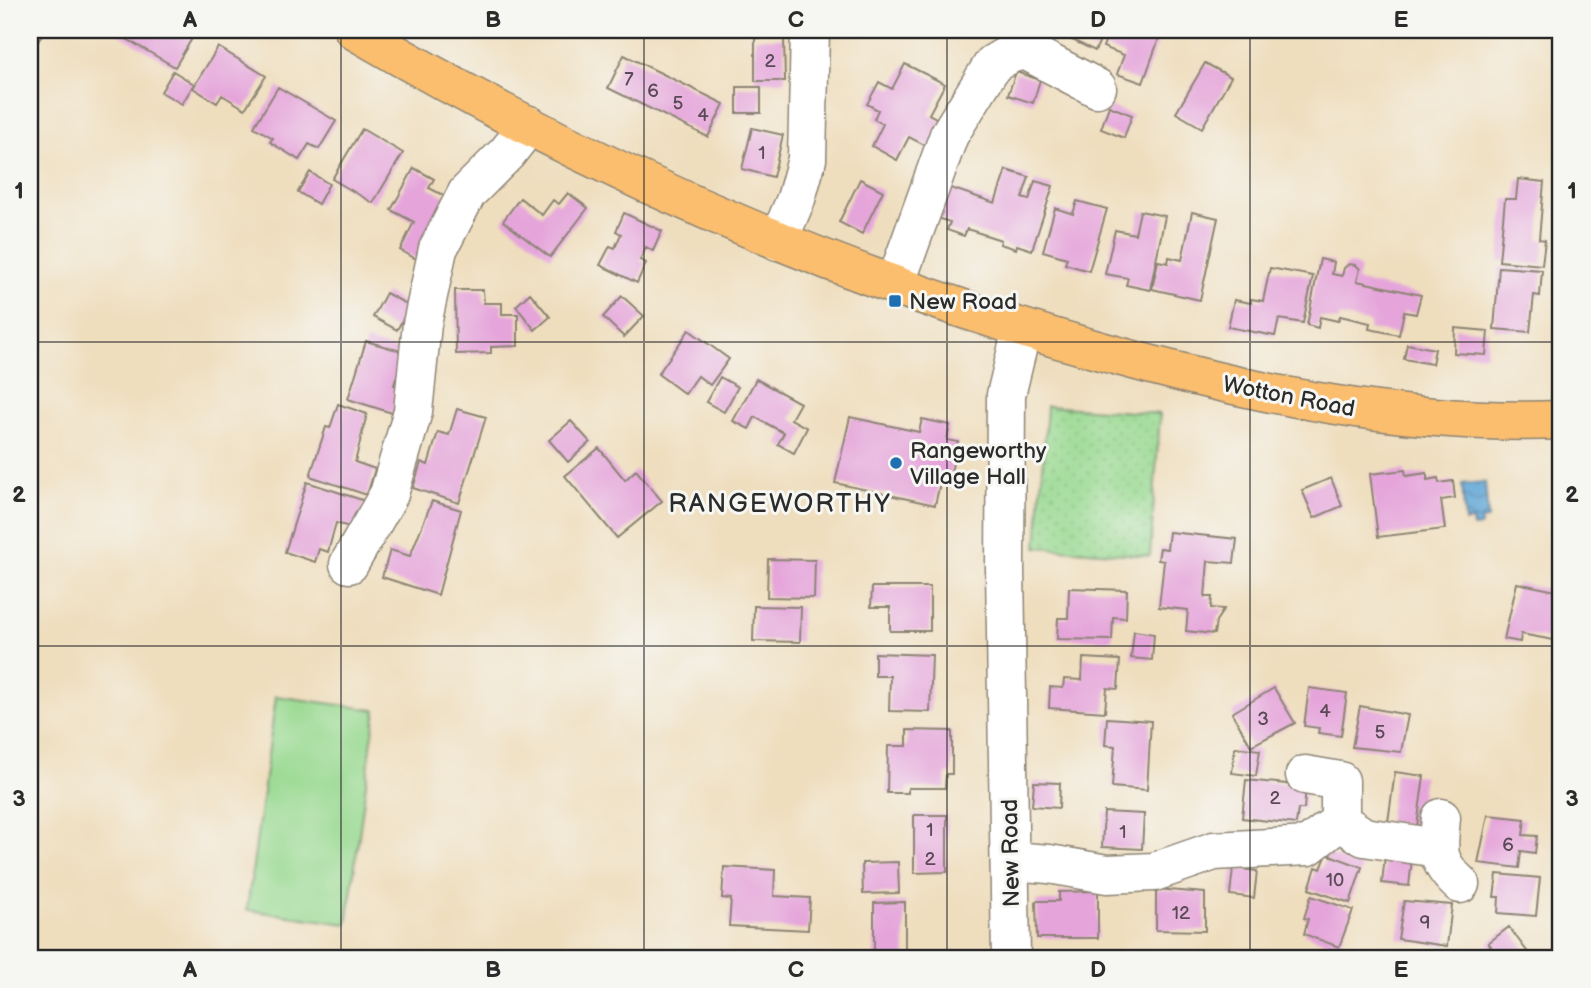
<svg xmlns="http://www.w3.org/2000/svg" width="1591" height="988" font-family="'Balsamiq Sans',sans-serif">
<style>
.grass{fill:url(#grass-dots);stroke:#62825e;stroke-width:2}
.pitch{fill:#98d990;stroke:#62825e;stroke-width:2}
.water{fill:url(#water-waves);stroke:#466880;stroke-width:2}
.building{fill:#e5a5da}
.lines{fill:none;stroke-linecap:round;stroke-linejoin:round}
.minor-casing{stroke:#8d8474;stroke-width:41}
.major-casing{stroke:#8d8474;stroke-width:41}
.minor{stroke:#fff;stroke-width:38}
.major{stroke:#fabe6e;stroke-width:38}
.grid{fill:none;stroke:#2b2b2b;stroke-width:2;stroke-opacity:0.55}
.poi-dot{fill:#1f6fb2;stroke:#f6f6f2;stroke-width:2.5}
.labels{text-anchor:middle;stroke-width:6;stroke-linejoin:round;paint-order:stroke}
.number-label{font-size:19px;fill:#5a4a57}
.poi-label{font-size:23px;fill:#2b2b2b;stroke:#f6f6f2;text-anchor:start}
.street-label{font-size:23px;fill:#2b2b2b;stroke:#f6f6f2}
.quarter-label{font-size:26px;letter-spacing:2px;fill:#2b2b2b;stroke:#f6f6f2}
.neatline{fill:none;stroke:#2b2b2b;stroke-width:2.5}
.grid-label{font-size:23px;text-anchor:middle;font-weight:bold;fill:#2b2b2b}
</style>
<defs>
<pattern id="grass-dots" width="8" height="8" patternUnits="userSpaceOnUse" patternTransform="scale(1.75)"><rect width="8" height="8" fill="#98d990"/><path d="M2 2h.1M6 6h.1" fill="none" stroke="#83ba7c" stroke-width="1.8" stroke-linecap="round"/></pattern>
<pattern id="water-waves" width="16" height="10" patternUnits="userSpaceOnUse" patternTransform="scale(1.75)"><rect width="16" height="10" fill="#60a6d6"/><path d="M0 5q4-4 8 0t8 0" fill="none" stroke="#4f87ae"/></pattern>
</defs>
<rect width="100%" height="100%" fill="#f6f6f2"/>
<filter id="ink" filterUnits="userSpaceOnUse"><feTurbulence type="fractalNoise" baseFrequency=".0143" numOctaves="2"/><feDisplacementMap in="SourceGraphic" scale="14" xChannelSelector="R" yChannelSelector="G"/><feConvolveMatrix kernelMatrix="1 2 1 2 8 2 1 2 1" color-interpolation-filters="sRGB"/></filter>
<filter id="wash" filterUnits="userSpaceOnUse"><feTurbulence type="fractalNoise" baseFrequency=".00686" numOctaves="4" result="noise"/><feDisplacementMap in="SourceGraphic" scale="28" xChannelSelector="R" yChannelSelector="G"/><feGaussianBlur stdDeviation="1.57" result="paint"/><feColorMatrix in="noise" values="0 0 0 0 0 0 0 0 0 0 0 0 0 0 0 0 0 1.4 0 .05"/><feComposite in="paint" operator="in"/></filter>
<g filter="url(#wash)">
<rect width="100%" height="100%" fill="#efdebe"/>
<path class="grass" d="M1047,406L1160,414L1150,556L1037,547Z"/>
<path class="pitch" d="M276,696L376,710L347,924L247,910Z"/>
<path class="water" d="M1485,482L1488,519L1481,520V526L1473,527L1472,521L1465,522L1462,484Z"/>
<g id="blocks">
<path class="building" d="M30,30L45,31L30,53Z
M111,30H185L194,35L175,67Z
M1063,30H1105L1095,51L1070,39L1072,34Z
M1109,30H1162L1143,83L1117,74L1124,55L1103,47Z
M755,38H784L785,81H755Z
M218,47L266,76L245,109L222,95L217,103L193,88Z
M624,55L724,104L708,137L608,88Z
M1205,63L1231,77L1202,128L1176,113Z
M905,64L945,84L929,114L945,123L932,149L909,137L897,160L872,146L883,124L874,119L878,110L867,104L879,82L892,89Z
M173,71L194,84L182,104L161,92Z
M1016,72L1040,80L1033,103L1008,95Z
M278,87L336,121L319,149L309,144L299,160L270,142L273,138L254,127Z
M737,87H761V113H737Z
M1109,106L1132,115L1124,138L1101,129Z
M752,128L783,135L773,177L742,169Z
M362,129L403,153L373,203L332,179Z
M30,147L39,153L30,166Z
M414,168L434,179L429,188L451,199L418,260L400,250L414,222L391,210Z
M1006,170L1029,177L1022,198L1029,200L1035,181L1053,186L1032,250L1017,245L1016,249L1000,244L1001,240L967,229L964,236L947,230L950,222L935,217L945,186L995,203Z
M310,172L329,184L318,204L298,192Z
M860,179L883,191L862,234L839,222Z
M1518,179L1544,182L1539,239L1545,240L1542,265L1499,261L1505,199H1516Z
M568,193L588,208L550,257L503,221L520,198L542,215L553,200L559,204Z
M1077,201L1107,209L1089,271L1065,264L1067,258L1043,251L1055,208L1073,214Z
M1140,211L1165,216L1150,290L1126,285L1128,278L1105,274L1115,230L1135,234Z
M1192,212L1218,218L1200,300L1152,289L1158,261L1168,263L1169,257L1182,260Z
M624,213L662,231L653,251L646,247L640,260L646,263L637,283L600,265L610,246L615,248L621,234L616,231Z
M1320,259L1334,262L1332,274L1342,276L1344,268L1349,264L1356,265L1360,269L1357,281L1421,295L1416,314L1404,312L1399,335L1369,329L1370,323L1340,316L1338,321L1320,317L1318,328L1307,325Z
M1499,267L1542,270L1540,296L1534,295L1530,332L1494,329Z
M1270,268L1313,276L1303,323L1279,319L1275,336L1228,327L1234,300L1251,303V299L1263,301Z
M455,290H483L484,303H502V314H518V346L491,347V353L456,354Z
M386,293L410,306L397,330L373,317Z
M530,293L550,317L535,330L516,306Z
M622,296L644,316L624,337L603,317Z
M1455,328L1488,331L1486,355L1454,353Z
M689,330L729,359L710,385L698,376L685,394L658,374Z
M366,341L404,352L394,385L401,387L392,413L348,399Z
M1407,344L1435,349L1432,364L1404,359Z
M720,377L738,387L724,412L706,402Z
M756,379L800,403L791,419L807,428L794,453L778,444L784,433L755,417L749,429L733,421Z
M338,404L367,414L355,462L375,469L367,495L310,476L326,427L330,428Z
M457,409L486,417L459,503L413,488L421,462L428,465L438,432L449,435Z
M850,417L919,432L922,419L950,425L947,440L958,442L948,485L940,483L935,505L835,483Z
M571,421L590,442L568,462L549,440Z
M599,448L625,480L636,470L662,501L617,538L565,476Z
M1405,470L1406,476L1427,473V480L1438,478L1439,483L1453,481L1455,498L1441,500L1445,529L1378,537L1370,474Z
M1331,478L1342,506L1314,518L1302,490Z
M307,482L365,501L356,529L336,523L328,552L319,549L315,562L285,552Z
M432,501L461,510L438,595L382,577L390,550L410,556Z
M1169,532L1237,539L1234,563L1208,561L1205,597H1212L1211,608L1224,609L1216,621L1214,634L1186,631L1188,610L1159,607L1164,561L1158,560L1160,548L1167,549Z
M768,559L815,560L814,598L767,597Z
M1517,583L1561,592L1559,641L1521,634L1520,642L1504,639Z
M872,587H930V631H890V607H871Z
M1069,588L1127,590L1126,618L1113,617L1112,640L1057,639L1058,618H1068Z
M754,606L801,607L800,642L753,641Z
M1134,631L1154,634L1152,660L1131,658Z
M875,653L932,655L930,712L889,711L890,676H875Z
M1083,658L1120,660L1118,689L1107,688L1105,712L1049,708L1050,687L1063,688L1064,679L1082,680Z
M1274,688L1295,723L1251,746L1232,713Z
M1309,688L1347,693L1341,736L1318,733L1319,728L1304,726Z
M1360,706L1408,715L1401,752L1352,747Z
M1107,718L1151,721L1147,790L1112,787L1115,746L1105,745Z
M907,730L952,731V774H946L945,788H908V793H887L888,746H907Z
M1235,747L1260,750L1256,776L1232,773Z
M1395,772L1424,776L1417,826L1388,822Z
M1246,780L1306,786L1304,809H1298L1296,824L1242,818Z
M1034,782L1060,783L1059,808L1032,806Z
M1104,812L1144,814L1142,849L1102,847Z
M914,815H947V872L914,873Z
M1488,815L1525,819L1523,835L1537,836L1535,853L1521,851L1519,868L1478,863Z
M1327,854L1362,867L1350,903L1309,889L1316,867L1321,869Z
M1385,856L1412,859L1409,886L1382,883Z
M898,862L899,893L863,894L862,863Z
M724,867L775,870L774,896L810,898L808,930L729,926L731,899L722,898Z
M1233,868L1257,871L1254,898L1230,895Z
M1497,874L1540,878L1536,916L1498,913L1499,897H1494Z
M1156,889L1205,893V931L1156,930Z
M1098,891V938H1037L1036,901H1059V892Z
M1311,896L1353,910L1339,947L1304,934L1308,919L1304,918Z
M1404,901L1452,905L1447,946L1398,939Z
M905,902V958H874V903Z
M1509,927L1532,958H1475L1491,946L1488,943Z"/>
</g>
</g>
<g filter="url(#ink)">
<use href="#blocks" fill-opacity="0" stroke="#8d8474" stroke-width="2"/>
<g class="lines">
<g class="minor-casing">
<path id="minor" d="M778,241L796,199L807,159L810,30
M895,285L949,135L993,64L1010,54L1025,50L1097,88
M349,564L389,494L413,411L422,324L438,249L467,193L507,153L529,125
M1305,775L1340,781V821L1364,837L1438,848
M1441,818C1438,851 1435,861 1460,884
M1011,861L1049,864L1107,874L1154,872L1214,851L1308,846L1340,821
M1011,958L1005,567L1006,395L1022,329"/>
</g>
<g class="major-casing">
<path id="major" d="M354,30C589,168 842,279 1104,352C1254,394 1405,426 1561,420"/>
</g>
<use href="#minor" class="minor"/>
<use href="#major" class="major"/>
</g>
</g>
<path class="grid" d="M341,30V958M644,30V958M947,30V958M1250,30V958M30,342H1561M30,646H1561"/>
<g class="poi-dot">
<rect x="888" y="294" width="14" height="14" rx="3.5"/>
<circle cx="896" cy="463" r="7"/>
</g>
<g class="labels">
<g class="number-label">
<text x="770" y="67">2</text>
<text x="629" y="85">7</text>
<text x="653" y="97">6</text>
<text x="678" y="109">5</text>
<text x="703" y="121">4</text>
<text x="762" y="159">1</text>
<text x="1325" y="717">4</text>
<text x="1263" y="725">3</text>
<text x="1380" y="738">5</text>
<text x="1275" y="804">2</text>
<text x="930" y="836">1</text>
<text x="1123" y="838">1</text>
<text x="1508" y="851">6</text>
<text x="930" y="865">2</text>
<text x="1335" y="886">10</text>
<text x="1181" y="919">12</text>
<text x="1425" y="929">9</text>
</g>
<g class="poi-label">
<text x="909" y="309">New Road</text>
<text x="910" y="458">Rangeworthy<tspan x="910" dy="26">Village Hall</tspan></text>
</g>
<g class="street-label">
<text transform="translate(1289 396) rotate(11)" y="8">Wotton Road</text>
<text transform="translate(1010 853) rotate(-91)" y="8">New Road</text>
</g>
<g class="quarter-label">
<text x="780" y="512">RANGEWORTHY</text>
</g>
</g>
<rect width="1591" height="988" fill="none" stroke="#f6f6f2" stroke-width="77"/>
<rect x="38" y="38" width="1514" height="912" class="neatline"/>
<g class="grid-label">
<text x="190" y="27">A</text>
<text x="493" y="27">B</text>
<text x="796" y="27">C</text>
<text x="1098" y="27">D</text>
<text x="1401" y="27">E</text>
<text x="19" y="198">1</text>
<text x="1572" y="198">1</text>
<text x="19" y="502">2</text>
<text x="1572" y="502">2</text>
<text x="19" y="806">3</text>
<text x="1572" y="806">3</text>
<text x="190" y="977">A</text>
<text x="493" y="977">B</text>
<text x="796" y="977">C</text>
<text x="1098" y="977">D</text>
<text x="1401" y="977">E</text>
</g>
</svg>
